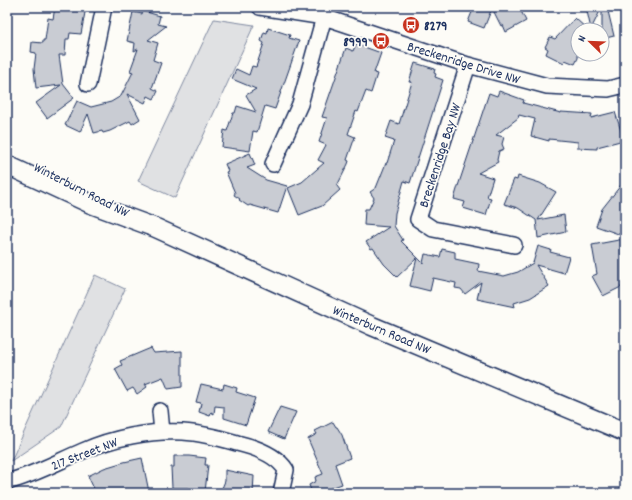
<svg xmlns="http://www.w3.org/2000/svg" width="632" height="500" font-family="Dekko,sans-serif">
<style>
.green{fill:#e0e1e3;stroke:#7e88a0}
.building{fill:#c9ccd3;stroke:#1b2f5e}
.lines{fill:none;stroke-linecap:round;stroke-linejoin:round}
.minor-casing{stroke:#1b2f5e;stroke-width:18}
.major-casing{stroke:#1b2f5e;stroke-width:21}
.minor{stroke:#fdfcf7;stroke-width:15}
.major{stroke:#fdfcf7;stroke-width:18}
.labels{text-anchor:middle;stroke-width:3.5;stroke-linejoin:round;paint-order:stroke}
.poi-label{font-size:14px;font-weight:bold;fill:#1b2f5e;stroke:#fdfcf7;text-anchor:start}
.street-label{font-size:14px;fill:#1b2f5e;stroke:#fdfcf7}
</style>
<rect width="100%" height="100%" fill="#fdfcf7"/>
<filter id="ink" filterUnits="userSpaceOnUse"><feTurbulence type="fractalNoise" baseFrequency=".025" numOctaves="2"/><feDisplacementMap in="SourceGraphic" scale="8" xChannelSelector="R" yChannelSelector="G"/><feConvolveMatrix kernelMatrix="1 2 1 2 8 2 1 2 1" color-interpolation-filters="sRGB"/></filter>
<g filter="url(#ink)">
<path class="green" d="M214,19L254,25L175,198L138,181Z
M95,275L125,289L61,427L11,461Z"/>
<path class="building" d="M55,7H86L81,34L70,33L69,39H66L65,55H59L63,84L74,98L47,118L36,103L61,85L36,88L34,69L36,53L31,52L32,42L43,43V40H45L48,18L53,19Z
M474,7H519L526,21L506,32L503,25L501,26L492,8L484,28L468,22Z
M586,7H602L591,29Z
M602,7H607L614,36L602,39Z
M143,11L160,16L158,24L166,26L148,40L158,43L153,60L161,63L152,88L158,91L154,99L148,96L145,103L127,94L140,119L132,124L130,121L110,131L103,133L102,131L94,133L88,114L80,132L65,125L77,101L91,107L111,102L121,96L133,72L130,71L138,49L134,51L135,43L127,41L133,12L142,14Z
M575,18L588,30H578V58L575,64L565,60L564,63L546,54L548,49L545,47L550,37L555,39Z
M268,28L290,35L289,38L299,41L275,109L265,106L257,132L253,131L250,151L222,147L224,130L227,131L233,113H235L237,106L256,112L246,95L256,89L232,79L236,69L249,75L252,66L256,67L264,43L261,41L264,32L267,33Z
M356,44L381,53L374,73L377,74L371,93L366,91L358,112L356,111L348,134L355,137L347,160L349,161L348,164L337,186L340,190L322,206L299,215L288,188L302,182L324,163L318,160L326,145L319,142L327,118L322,117L346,48L353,51Z
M415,63L435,69L434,73L436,74L435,77L443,80L410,183L404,181L395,213L394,226L403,240L401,241L423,263L425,254L440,257L442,249L455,252V259L479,264L478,271L504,276L518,272L533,263L538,246L551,250L550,252L569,257L564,273L536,265L549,286L530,298L514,303L515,307L477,299L481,282L465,294L461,289L455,288L456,283L433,278L430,291L410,286L417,258L397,277L384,264L373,248L371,249L366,242L389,227L364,225L365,209H369L374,198L370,192L376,188L386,163H387L394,141L385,138L391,121L399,124L412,82H409Z
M499,91L524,100L523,103L561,113V112L592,114L591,118L615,112L624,140L597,147V149L578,148V142L549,139V141L531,136L535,119L519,115L518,118L496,135L504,137L502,144L504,149L499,151L497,160L498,162L478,173L493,178L487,197L491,198L486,215L463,208L465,202L454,199L458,186L489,93L497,96Z
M250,153L255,165L247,168L266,180L287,186L278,213L250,205L248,206L239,200L240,199L234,195L235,193L226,172L228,171L225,164Z
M518,176L540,183L556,192L538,220L564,215L566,232L538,238L536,220L518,208L504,204L514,179L517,180Z
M625,180V230L622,229L624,236L596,226L602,209Z
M624,239L625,285L603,296L592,276L597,274L592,245Z
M151,348L154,353L182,351V387L168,389L163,377L145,384L147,387L137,394L133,388L127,391L115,369L122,365L120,361Z
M201,384L223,389L224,384L237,388L236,392L255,398L246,425L224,418V407L215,406L214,414L211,412L210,416L199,412L201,403L196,402Z
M280,407L296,412L284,439L268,432Z
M333,422L336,427H337L342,435L350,458L335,464L342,484L317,493H312L309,485L316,481L315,477L323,474L308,439L317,434L315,431Z
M174,456H189L206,458L205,465H208L205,492L189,490V488H172L171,467H174Z
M142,458L149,492L143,493H96L88,476L104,468L124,462Z
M225,470L254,476L253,493H220L225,481Z"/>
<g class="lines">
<g class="minor-casing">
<path id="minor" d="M260,7L324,17L468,65L547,86L608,89L625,85
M468,65L418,219L433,229L514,245
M88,84L104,7
M273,164L300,104L324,17
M160,411L162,432
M7,482C34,475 57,462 83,451C112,438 151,430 183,432C201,433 220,438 237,443C254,447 276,454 286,470L281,493"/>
</g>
<g class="major-casing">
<path id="major" d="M7,165L91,204L156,228L372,326L625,432"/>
</g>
<use href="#minor" class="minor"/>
<use href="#major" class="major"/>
</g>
</g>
<defs>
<g id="bus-disc" transform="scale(0.9)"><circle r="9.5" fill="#c8321e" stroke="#fdfcf7"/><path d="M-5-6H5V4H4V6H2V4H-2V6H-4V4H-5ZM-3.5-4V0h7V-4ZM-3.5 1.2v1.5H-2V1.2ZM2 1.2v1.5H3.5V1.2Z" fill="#fff"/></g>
</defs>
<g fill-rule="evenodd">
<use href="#bus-disc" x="411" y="25"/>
<use href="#bus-disc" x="381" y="41"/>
</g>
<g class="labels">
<g class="poi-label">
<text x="424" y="30">8279</text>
<text x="368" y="46" text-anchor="end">8999</text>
</g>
<g class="street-label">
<text transform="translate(464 62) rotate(17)" y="5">Breckenridge Drive NW</text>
<text transform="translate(439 155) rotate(-72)" y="5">Breckenridge Bay NW</text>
<text transform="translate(82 189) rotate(27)" y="5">Winterburn Road NW</text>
<text transform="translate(382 329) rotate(23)" y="5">Winterburn Road NW</text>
<text transform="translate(84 453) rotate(-21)" y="5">217 Street NW</text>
</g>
</g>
<rect width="632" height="500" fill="none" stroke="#fdfcf7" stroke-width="24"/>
<rect x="12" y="12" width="608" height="476" fill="none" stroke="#1b2f5e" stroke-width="1.5" filter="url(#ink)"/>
<g transform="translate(590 42) rotate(293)"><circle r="19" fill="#fdfcf7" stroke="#a3aaba"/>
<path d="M0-3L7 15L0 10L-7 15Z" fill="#c8321e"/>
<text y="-6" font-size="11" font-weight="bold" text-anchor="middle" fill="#1b2f5e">N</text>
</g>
</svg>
